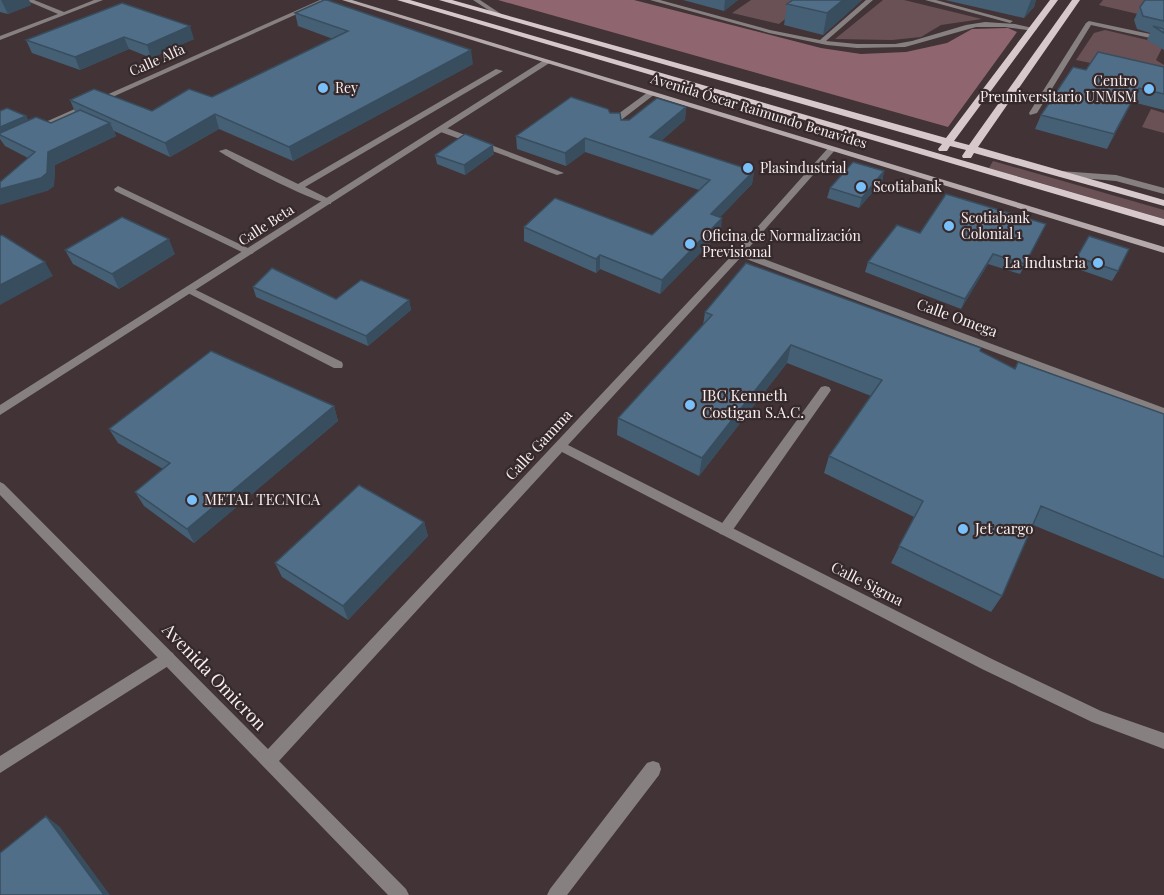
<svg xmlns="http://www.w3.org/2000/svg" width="1164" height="895" font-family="'Playfair Display',serif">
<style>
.green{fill:#6a5156}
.forest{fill:#8f666f}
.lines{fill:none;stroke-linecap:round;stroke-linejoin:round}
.lane{fill:#878081;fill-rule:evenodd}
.street{fill:#878081;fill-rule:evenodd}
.secondary{fill:#b5a9ab;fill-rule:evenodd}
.primary{fill:#d7c8cb;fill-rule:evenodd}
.wall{fill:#455f74}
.shaded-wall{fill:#384d5e}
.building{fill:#506e87;stroke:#384d5e;stroke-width:1.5}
.poi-dot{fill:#79bff8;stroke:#36292b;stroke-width:2}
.labels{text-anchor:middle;stroke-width:4.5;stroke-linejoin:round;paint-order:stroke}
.far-street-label{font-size:14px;fill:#f7eef0;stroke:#36292b}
.far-poi-label{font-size:14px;fill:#f7eef0;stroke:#36292b;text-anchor:start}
.poi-label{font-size:15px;fill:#f7eef0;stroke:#36292b;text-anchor:start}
.street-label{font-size:15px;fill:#f7eef0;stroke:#36292b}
.near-street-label{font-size:18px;fill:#f7eef0;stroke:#36292b}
</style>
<rect width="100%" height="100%" fill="#413336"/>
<path class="green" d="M751,0H809L779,24L732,13Z
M883,0H904L982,19L941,25L921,37L892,40L835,39Z
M1103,0H1154L1142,15L1099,5Z
M1105,30L1164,44L1156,60L1164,65V78L1076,60L1094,33Z
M1151,109L1164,113V133L1142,127Z
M993,161L1164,210V219L989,168Z"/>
<path class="forest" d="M498,0H634L821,48L861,54L906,52L947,43L972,29L1008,28L1017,32L948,127Z"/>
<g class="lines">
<path class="lane" d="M320,0H328L39,130L32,128Z
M473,0H480L504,16L499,17Z
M1089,21L1164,37V41L1091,25L1037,113L1030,115L1029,113L1086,23Z
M496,69L503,71L305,187L331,200V204C321,205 230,160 219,151L226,149L298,184Z
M648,92L655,94L616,124H610V120Z
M438,127H444L564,173L557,175L438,131Z
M1060,171L1116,175L1164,188V194L1116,181L1057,176L1056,174Z
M118,186L252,250L254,252L252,254H246L115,191L114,189Z
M190,287L342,362L343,365L342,368H334L186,292L185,290Z
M825,386L829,387L831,390L829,393L730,534L725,535L720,534L718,530L720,526L821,387Z
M168,651L173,653L175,658L173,663L0,773V756Z
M653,761L659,763L661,769L659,775L567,895H547L550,889L647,763Z"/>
<path class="street" d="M25,0H34L64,12L94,0H103L0,40V36L58,14Z
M650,0H660L770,30L820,40L866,0H873L826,41L857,44H895L912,41L966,25L985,22L1015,24L1037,29L1034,31L1005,27H976L905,47L857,48L827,45L769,33Z
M925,0H936L1013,21L1010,23Z
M544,60L551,62L0,415V405Z
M829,147L836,149L745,252L1164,408V416L741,257L568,445L992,659L1101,711L1164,733V749L1092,722L982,669L562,452L279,761L406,889L409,895H388L0,495V482L4,484L268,749L736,251Z"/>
<path class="secondary" d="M342,0H352L1164,247V253Z"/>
<path class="primary" d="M397,0H410L1164,219V226Z
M439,0H452L946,138L1050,0H1058L954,141L969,145L1072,0H1080L978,147L1164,200V206L974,153L971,158H963L962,156L966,150L950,146L947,151H939L938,149L942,144Z"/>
</g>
<path class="wall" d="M0,0H29L31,5L8,14L0,12Z
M683,0H738L724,11Z
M793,0H862L823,35L784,25L787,4Z
M945,0H1036L1034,7L1024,18Z
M1164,0V50L1147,40L1150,33L1137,29L1134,20L1140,7Z
M122,3L194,39L151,58L129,49L80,70L32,53L26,40Z
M295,13L473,64L293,161L219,129L170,157L114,131L116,136L55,165L54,186L47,191L28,158L5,146L0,139V111L26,116L28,120L51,123L75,112L70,100L152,111L212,97L333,39L298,26Z
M1164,67V110L1132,102L1107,149L1035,129L1041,115L1086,70Z
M686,107L685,120L661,141L754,171L752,184L720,217L721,232L660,294L600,269L596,273L524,241V227L652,235L699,190L585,152L566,166L517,149L516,136L610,113L621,120H629Z
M494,154L465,175L437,164L435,155Z
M884,171L882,181L859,208L827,198L830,188Z
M920,233L1041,234L1020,274L988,264L961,309L865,272L868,262Z
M1089,236L1118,271L1112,281L1072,267Z
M65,250L175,254L119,289L73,264Z
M253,287L336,299L409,300L411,310L368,346L256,297Z
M705,312L980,351L1015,369L1164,414V579L1033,525L1002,596L991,612L891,563L914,517L824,473L829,456L871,396L787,363L699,476L617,435L618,418L703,325Z
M334,406L338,421L194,543L144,506L135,492L163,469L118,443L109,429Z
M424,522L428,536L348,620L282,577L275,563Z"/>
<path class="shaded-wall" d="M1,0H29L31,5L8,14Z
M725,0H738L724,11Z
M843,0H862L823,35L827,13Z
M1031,0H1036L1034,7L1024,18Z
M190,26L194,39L151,58L147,45Z
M124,37L129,49L80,70L75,57Z
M471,50L473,64L293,161L289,147Z
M1139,88L1132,102L1107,149L1114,134Z
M686,107L685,120L649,151L650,137Z
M215,114L219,129L170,157L165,143Z
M26,116L31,125L0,135V127Z
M110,123L116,136L55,165L54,186L47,191L0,205V189L48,152Z
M585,138V152L566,166L565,153Z
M493,145L494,154L465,175L464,165Z
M754,171L752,184L710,228L711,214Z
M884,171L882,181L859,208L862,198Z
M722,218L721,232L660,294L662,280Z
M169,239L175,254L119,289L112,274Z
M993,254L988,264L961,309L965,299Z
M600,255V269L596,273V259Z
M45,262L53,276L0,305V285Z
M409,300L411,310L368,346L366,336Z
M791,345L787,363L699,476L702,458Z
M334,406L338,421L194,543L187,529Z
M424,522L428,536L348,620L343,606Z
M46,816L60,827L110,895H104Z"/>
<path class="building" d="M324,0H327L471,50L289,147L215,114L165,143L70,100L94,89L152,111L189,89L212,97L348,31L295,13Z
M793,0H843L827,13L787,4Z
M1145,0H1164V21L1143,16L1140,7Z
M122,3L190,26L147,45L124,37L75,57L26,40Z
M1153,26L1164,29V33Z
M1098,52L1164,67V94L1139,88L1114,134L1041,115L1073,67L1086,70Z
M571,97L608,109L610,113H620L621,120H629L657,98L686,107L650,137L754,171L711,214L722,218L662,280L600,255L596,259L524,227L555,198L652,235L710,180L585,138L565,153L516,136Z
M7,108L26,116L0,127V111Z
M80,110L110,123L48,152L47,173L41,178L0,189V182L35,152L0,135V133L36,117L51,123Z
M465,134L493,145L464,165L435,155Z
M853,162L884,171L862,198L830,188Z
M946,194L1046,224L1025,264L993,254L965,299L868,262L897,225L920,233Z
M122,217L169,239L112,274L65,250Z
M2,235L45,262L0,285V236Z
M1089,236L1129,249L1118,271L1077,257Z
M746,263L981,348L980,351L1015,369L1018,362L1164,414V557L1041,506L1002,596L899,546L923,501L829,456L882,380L791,345L702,458L618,418L712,315L705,312Z
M272,268L336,299L361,280L409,300L366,336L253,287Z
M211,351L334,406L187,529L135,492L170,463L109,429Z
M359,485L424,522L343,606L275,563Z
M46,816L104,895H0V853Z"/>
<g class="poi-dot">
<circle cx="323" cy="88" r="6"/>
<circle cx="1149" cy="89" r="6"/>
<circle cx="748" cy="168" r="6"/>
<circle cx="861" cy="187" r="6"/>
<circle cx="949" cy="226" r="6"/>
<circle cx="690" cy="244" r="6"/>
<circle cx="1098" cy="263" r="6"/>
<circle cx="690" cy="405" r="6"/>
<circle cx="192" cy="500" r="6"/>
<circle cx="963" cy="529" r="6"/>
</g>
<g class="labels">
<g class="far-street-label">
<text transform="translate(157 60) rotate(-24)" y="5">Calle Alfa</text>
<text transform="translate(759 111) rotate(17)" y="5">Avenida Óscar Raimundo Benavides</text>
<text transform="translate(266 225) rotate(-33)" y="5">Calle Beta</text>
</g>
<g class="far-poi-label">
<text x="1137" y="86" text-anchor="end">Centro<tspan x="1137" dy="16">Preuniversitario UNMSM</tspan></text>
<text x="335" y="93">Rey</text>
<text x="760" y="173">Plasindustrial</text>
<text x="873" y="192">Scotiabank</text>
<text x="961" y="223">Scotiabank<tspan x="961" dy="16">Colonial 1</tspan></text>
<text x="702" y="241">Oficina de Normalización<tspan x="702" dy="16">Previsional</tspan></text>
</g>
<g class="poi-label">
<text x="1086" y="268" text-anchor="end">La Industria</text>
<text x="702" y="401">IBC Kenneth<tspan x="702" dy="17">Costigan S.A.C.</tspan></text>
<text x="204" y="505">METAL TECNICA</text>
<text x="975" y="534">Jet cargo</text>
</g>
<g class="street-label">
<text transform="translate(957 318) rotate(20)" y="5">Calle Omega</text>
<text transform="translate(539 445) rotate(-47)" y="5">Calle Gamma</text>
<text transform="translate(867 584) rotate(27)" y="5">Calle Sigma</text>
</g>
<g class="near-street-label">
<text transform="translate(214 677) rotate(46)" y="6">Avenida Omicron</text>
</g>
</g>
</svg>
